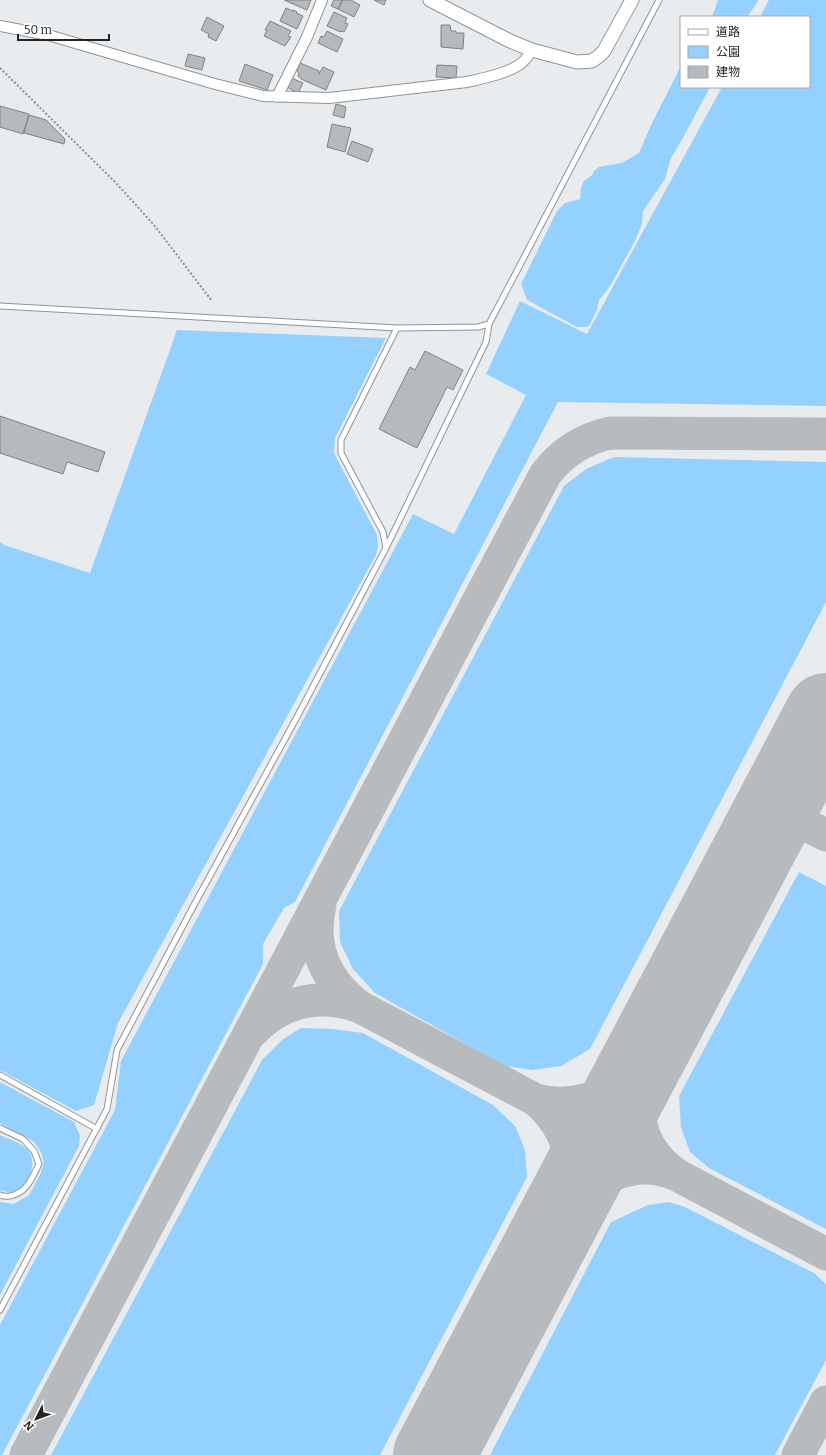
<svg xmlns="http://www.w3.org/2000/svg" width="826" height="1455" font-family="Bitter,'Noto Sans JP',serif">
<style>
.green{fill:#95d1ff}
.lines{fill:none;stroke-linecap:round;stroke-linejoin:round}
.taxiway{stroke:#b8bbbe;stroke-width:33}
.runway{stroke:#b8bbbe;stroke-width:82}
.building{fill:#b6babc;stroke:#808385}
.lane-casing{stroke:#919496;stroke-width:7}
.street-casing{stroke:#919496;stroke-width:12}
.secondary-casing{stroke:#919496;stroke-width:15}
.path{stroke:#8f9193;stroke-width:2;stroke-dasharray:2 2;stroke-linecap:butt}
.lane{stroke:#fff;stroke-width:5}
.street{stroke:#fff;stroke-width:10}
.secondary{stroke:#fff;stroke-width:13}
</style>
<rect width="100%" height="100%" fill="#e8ecef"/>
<path class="green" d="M718,0H759L747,17H712Z
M769,0H826V406L558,402L295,902L284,908L263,944V964L2,1455H0V1325L115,1110L121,1061L413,514L454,534L526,395L486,374L520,301L587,334L722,87H809V17H760Z
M681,66V87H710L684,136L671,158L665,179L643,211L642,224L636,239L613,281L605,293L599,300L597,310L590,324L587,327H577L527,300L521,284L557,211L565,203L580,199L581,188L584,181L592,175L594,171L599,167L622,163L639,153L651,125Z
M177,330L386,338L335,438L334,453L377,535L378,546L376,555L118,1023L94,1105L76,1111L0,1070V542L4,545L90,573Z
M614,457L826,462V602L590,1049L561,1066L532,1070L505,1066L375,993L353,969L340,942L339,911L564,486L586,469Z
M799,872L826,886V1229L709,1168L690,1152L681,1127L679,1096Z
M301,1028L332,1029L363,1033L493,1105L515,1126L525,1150L527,1177L380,1455H51L262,1060L282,1040Z
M0,1082L74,1122L80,1136L79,1146L0,1295V1202L14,1204L29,1195L40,1175L44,1163L41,1152L34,1142L0,1123Z
M0,1135C8,1139 19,1142 26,1148C37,1157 32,1175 24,1185C21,1189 16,1191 11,1193L0,1190Z
M669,1202L685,1207L814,1273L826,1284V1360L775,1455H490L611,1222L648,1205Z"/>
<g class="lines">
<path class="taxiway" d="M792,779C788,799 795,816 812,828
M762,834C786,816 802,822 826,835
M320,905C310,947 326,982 360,1007L536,1100C570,1130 580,1167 564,1210
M253,1031C283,1000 320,993 360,1007
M641,1065C634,1110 637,1148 677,1175L826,1254
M536,1100C574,1110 617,1095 641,1065
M564,1210C597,1180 632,1155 677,1175
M26,1455L545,475C562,452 583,439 610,433L826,434
M798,1455L826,1402"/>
<path class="runway" d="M434,1455L826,714"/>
</g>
<path class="building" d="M284,0H311L307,10Z
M334,0H342L338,9L331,6Z
M343,0H351L360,5L354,17L338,9Z
M374,0H386L384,5Z
M286,8L293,11V10L297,12L296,13L303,16L297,29L280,21Z
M334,12L347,18L345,23L348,24L344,32L341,31L340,32L327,26Z
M207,17L224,26L216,41L208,37L209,34L201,30Z
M270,21L291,31L288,36L291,37L285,46L264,36L267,30H265Z
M441,25H450L451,31H456V33H464L463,49L441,47Z
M327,31L343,39L337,52L318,43L321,36L324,37Z
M188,54L205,58L202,70L185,66Z
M300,63L319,71V74L323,67L334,72L326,90L301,79V78L298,76L299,74L297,70Z
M245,64L273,75L267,90L239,81Z
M437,65L457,66L456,78L436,77Z
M291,78L303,83L298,93L287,87Z
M336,104L346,107L344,118L333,115Z
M0,106L29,114L23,134L0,127Z
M29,115L46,120L65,139L64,144L24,133Z
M332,124L351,128L345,152L327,147Z
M352,141L373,149L368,162L347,154Z
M425,351L463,370L453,390L447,387L417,448L379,429L410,367L415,370Z
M0,416L105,452L98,472L67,462L63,474L0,453Z"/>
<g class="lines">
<g class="lane-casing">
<path id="lane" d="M0,306L397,328L478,327L489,324
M386,548L383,532L376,519L341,453V440L397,328
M0,1075L97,1129
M0,1128L23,1139L34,1151L39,1164C32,1178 27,1193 10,1196C6,1196 4,1197 0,1195
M0,1310L107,1109L117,1050L194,905L297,717L386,548L486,342L489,324L659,0"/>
</g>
<g class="street-casing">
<path id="street" d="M0,26L48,35L215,84L263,96L329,98L467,82C484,78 505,74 519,65C525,61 529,55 532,50
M277,97L307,37L322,0"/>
</g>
<g class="secondary-casing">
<path id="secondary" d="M430,0L510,41L532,50L577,62L592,61L599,56L604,51L632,0"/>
</g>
<path class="path" d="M0,68L117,184L154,225L212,301"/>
<use href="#lane" class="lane"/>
<use href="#street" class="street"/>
<use href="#secondary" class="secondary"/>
</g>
<rect x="680" y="16" width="130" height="72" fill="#ffffff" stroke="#a7a7a7"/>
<rect x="688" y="29" width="20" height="6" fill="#ffffff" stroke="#a7a7a7"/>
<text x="716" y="36" font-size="12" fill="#222324">道路</text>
<rect x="688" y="46" width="20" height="12" fill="#95d1ff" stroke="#a7a7a7"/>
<text x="716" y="56" font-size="12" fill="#222324">公園</text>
<rect x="688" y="66" width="20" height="12" fill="#b6babc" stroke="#a7a7a7"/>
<text x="716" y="76" font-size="12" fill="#222324">建物</text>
<g transform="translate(36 1419) rotate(228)" stroke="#ffffff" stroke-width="3" paint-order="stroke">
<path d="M0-3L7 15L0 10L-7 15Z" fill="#222324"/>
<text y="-6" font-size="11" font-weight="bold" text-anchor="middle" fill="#222324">N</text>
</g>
<path d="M18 34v6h91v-6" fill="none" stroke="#222324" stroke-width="2"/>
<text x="24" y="34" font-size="12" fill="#222324" stroke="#ffffff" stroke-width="3" paint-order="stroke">50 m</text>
</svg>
